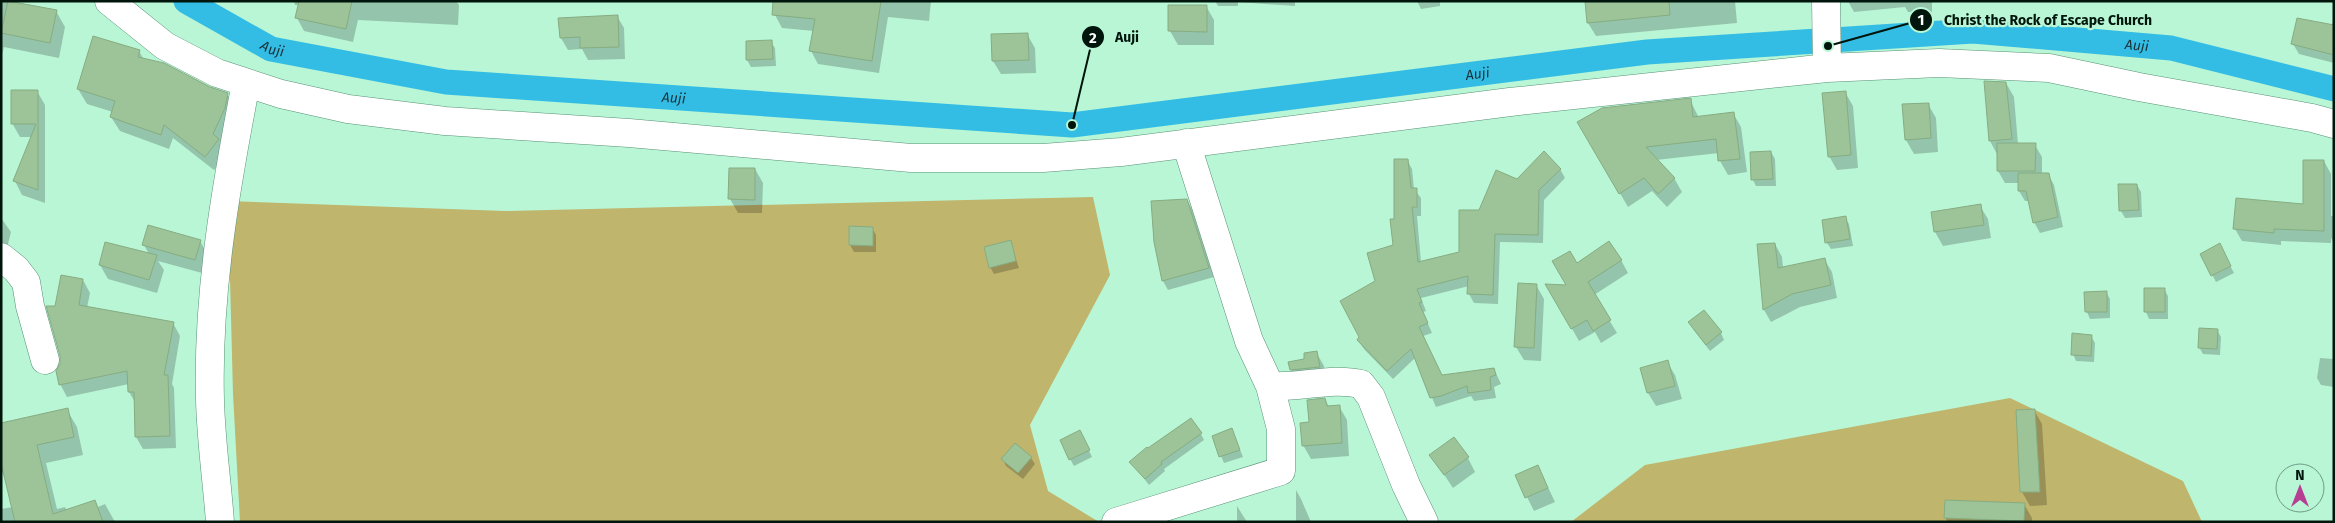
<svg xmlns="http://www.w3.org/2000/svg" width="2335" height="523" font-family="'Fira Sans',sans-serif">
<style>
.green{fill:#bfb56c}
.shadow{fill:#0003}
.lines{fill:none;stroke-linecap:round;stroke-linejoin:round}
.canal{stroke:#34bde4;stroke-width:25}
.building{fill:#9dc498;stroke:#86ac81}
.street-casing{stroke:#589175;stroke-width:29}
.street{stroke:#fff;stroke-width:28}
.labels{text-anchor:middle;stroke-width:4.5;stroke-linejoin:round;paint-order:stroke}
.water-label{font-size:14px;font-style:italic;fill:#192f36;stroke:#b9f6d6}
.leader{fill:none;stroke:#00150b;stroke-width:2}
.callout-dot{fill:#00150b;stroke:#b9f6d6;stroke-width:2}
.mark-label{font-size:15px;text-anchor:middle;font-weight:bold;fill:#fff}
.callout-label{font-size:14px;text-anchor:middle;font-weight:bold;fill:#00150b;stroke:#b9f6d6;stroke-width:4.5;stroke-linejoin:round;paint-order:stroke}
</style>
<rect width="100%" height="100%" fill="#b9f6d6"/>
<path class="green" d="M1093,197L1110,275L1030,425L1048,491L1099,522H240L233,394L228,201L505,211Z
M2010,398L2183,481L2202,522H1571L1645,465Z"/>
<path class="shadow" d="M1,1L56,11L65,27L59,58L4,47L1,58Z
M294,1H456L459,5L458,25L358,20L353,42L304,31L297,18L300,5H295Z
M776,1H931L929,21L888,17L879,73L818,64L811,51L814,31L782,28L775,15Z
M1215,1H1295V6L1238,2V6H1218Z
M1417,1H1440V6L1421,9Z
M1586,1H1735L1737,23L1596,36L1588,23Z
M1848,1H1932V12H1908L1905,7L1854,12Z
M1206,6L1214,20V45H1178L1170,31Z
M617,16L624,28L625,59L588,60L582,49L568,50L561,38Z
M2334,20V63L2299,54L2293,44L2331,26Z
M1027,34L1035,48L1036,73L1001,74L993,61Z
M771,42L775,48L776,66L751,67L747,60Z
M139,51L144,60L227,94L236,109L227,154L214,170L173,138L169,149L120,131L111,117L113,112L87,104L78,89Z
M1985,82L2006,83L2014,97L2018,144L2035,145L2042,157V174H2048L2054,185L2063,227L2040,233L2034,222L2029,201H2025L2019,191V183H2005L1998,171V156L1990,141Z
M37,91L45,105V203L22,195L15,181L32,137H20L12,123Z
M1845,92L1853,106L1858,168L1837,170L1829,156Z
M1690,100L1699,118L1733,113L1741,127L1747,172L1728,175L1720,161L1719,153L1656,160L1674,178L1682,192L1667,207L1652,191L1628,207L1579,123Z
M1928,104L1936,118L1938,152L1914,154L1906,140Z
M1771,152L1775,159L1776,186H1756L1753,180Z
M1407,160L1412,169L1414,189L1421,198V216H1417L1421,262L1461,253L1480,212L1517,180L1560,169L1565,178L1544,200L1543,243L1500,242L1498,304L1474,303L1469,294V286L1421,298L1426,311L1423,312L1432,333L1423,336L1442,376L1494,369L1501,384L1494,387L1496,398L1474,401L1471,396L1436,407L1415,358L1393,379L1364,349L1358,340L1377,282L1394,246L1395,220Z
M2324,161L2331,174V216H2334V243L2331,238V243L2281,241V245L2242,241L2235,229L2304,205Z
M755,169L763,183L762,213H738L730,199Z
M2137,185L2141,192L2142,217L2125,218L2121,211Z
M1187,200L1192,209L1214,277L1168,290L1163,281L1155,242Z
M1980,206L1988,219L1991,238L1943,246L1935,232Z
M1,218L11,232L5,256L1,258Z
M1845,218L1849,224L1853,246L1831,249L1827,243Z
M850,228H872L876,235V252H854L850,245Z
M200,241L208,255L202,273L158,261L164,270L157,293L108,279L100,265L149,254L144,245Z
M1010,242L1019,268L994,274L990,267Z
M1775,244L1782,257L1783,268L1824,259L1832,272L1837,298L1800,307L1771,322L1764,310L1758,245Z
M2223,252L2234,273L2216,282L2201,254Z
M1621,260L1628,273L1594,295L1617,333L1601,343L1595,332L1579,341L1547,285L1568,286L1576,265Z
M83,280L90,293L87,308L173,323L180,336L172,384L174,388L176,448L143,449L136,437L135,402L129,392V384L67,397L60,384L61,365L56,307Z
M1536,285L1544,299L1541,361L1524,360L1516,347Z
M2164,289L2168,296V319H2149L2146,312Z
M2106,292L2110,299V318L2090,319L2087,312Z
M1693,329L1721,333L1724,340L1710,351Z
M2217,330L2221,337L2220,355L2203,354L2199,347Z
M2091,336L2095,343L2094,362L2076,361L2073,354Z
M1316,352L1324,366L1327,381L1299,383L1291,370Z
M2320,358L2334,359V387L2321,385L2317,378Z
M1667,362L1675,375L1682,399L1656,406L1648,393Z
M1325,399L1329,407L1339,406L1347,420L1349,456L1311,459L1303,445L1310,423Z
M67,410L77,427L83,455L46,463L57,509L65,507L67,511L95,501L98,507L105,504L115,522H1V509L13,507L5,472L1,473V424Z
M2034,410L2042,424L2047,505L2030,506L2022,492Z
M1232,430L1243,457L1224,463L1213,437Z
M1201,434L1204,440L1164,469L1165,471L1149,485L1131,462Z
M1083,438L1092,457L1074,466L1070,459Z
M1431,455L1468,458L1475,472L1453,488Z
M1031,458L1035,464L1023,479L1006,466L1003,459Z
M1538,466L1555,502L1534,511L1516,475Z
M1296,490L1301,499L1311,522H1296Z
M2024,504L2032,518V522H1948L1945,518Z
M1237,506L1247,522H1237Z"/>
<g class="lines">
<path class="canal" id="s1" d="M186,1L271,49L446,82L1072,125L1647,52L1973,31L2171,48L2334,89"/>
</g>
<path class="building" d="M8,1L57,10L50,43L1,33Z
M299,1H352L346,29L295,18Z
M773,1H881L872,61L809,51L815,19L772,15Z
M1585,1H1669L1670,15L1587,23Z
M1168,5H1207V32L1168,31Z
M618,15L619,47L580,48V37L560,38L558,18Z
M2297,18L2334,25V55L2291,44Z
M1028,33L1029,60L992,61L991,34Z
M93,36L140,50L138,57L164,63L210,87L228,93L225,108L213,134L219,139L205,157L164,125L161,135L110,117L115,101L77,89Z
M772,40L773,59L746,60V41Z
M1984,81L2006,82L2012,139L1989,141Z
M11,90H38V190L13,181L36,124H11Z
M1846,91L1851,155L1828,157L1822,93Z
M1691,98L1693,117L1734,112L1740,159L1718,161L1716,139L1646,147L1675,178L1658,194L1644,178L1619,194L1577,122L1602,108Z
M1929,103L1931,138L1905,140L1902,104Z
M1997,143H2036L2035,171H1997Z
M1544,151L1561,169L1539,190L1538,235L1495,234L1493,295L1467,294L1468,276L1417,289L1422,302L1419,303L1428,323L1419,327L1442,375L1494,368L1496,375L1490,377L1491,390L1468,393L1467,386L1441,396L1430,398L1411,349L1387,371L1357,340L1359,337L1340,301L1375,281L1367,253L1393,245L1390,219H1394V159H1408L1411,188H1417V207H1412L1418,262L1459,252V210H1479L1496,170L1517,179Z
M1771,151L1773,179L1751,180L1750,152Z
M2303,160H2324V231L2274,229V233L2233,229L2236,198L2303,204Z
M729,168H755V200L728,199Z
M2018,173H2049L2058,217L2033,223L2026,191H2018Z
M2118,184H2137L2139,210L2119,211Z
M1187,199L1209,268L1162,281L1154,242L1151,201Z
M1981,204L1984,225L1934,232L1931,212Z
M1846,216L1850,239L1825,243L1822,220Z
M148,225L201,240L195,260L142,245Z
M849,226L873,227V246L849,245Z
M1011,240L1016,261L989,268L984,247Z
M1609,241L1622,260L1588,282L1611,320L1593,331L1587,320L1571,329L1545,284L1566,285L1552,261L1570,251L1577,263Z
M105,242L157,255L149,280L99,265Z
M1775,243L1778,268L1825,258L1831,285L1792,294L1763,310L1757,244Z
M2220,243L2231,266L2211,276L2200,254Z
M61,275L83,279L79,305L174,322L164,375H168L170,436L135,437L134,392H128L127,371L59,385L56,371L60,364V356L46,306H55Z
M1518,283L1537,284L1534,348L1514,347Z
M2144,288H2165V312H2144Z
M2107,291V312H2085L2084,292Z
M1704,310L1722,332L1706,345L1688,322Z
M2199,328L2218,329L2217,349L2198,348Z
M2072,333L2092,335L2091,356L2071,355Z
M1317,351L1320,367L1290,370L1288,362L1304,359V353Z
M1668,360L1675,386L1647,393L1640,368Z
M1325,398L1327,406L1340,405L1342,443L1302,446L1300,423L1309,422L1307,400Z
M68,408L74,437L37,445L53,514L95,500L103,522H15L1,463V423Z
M2035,409L2040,492H2020L2016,410Z
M1191,418L1202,433L1161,462L1162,464L1145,479L1129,462L1147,447L1148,448Z
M1232,428L1240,450L1219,457L1212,436Z
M1080,430L1090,450L1069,460L1060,440Z
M1454,437L1469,457L1444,475L1429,455Z
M1015,443L1032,457L1018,473L1001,459Z
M1538,465L1548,488L1525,498L1515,475Z
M1945,500L2025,503L2024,521L1944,518Z"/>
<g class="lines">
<g class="street-casing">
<path id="street" d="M109,1L165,46L217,73L281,94L348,109L445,121L629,133L911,158H1043L1121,152L1510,102L1827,68L1939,63L2049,68L2139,87L2312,118L2334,124
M1826,1L1827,68
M1,257L16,269L26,282L30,306L45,360
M1270,386C1302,388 1331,377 1361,384L1371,397L1406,485L1424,522
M220,522C217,481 211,441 210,400C207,294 226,186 246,83
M1116,522L1281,471V429L1270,386L1249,341L1186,143"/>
</g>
<use href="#street" class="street"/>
</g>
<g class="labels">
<g class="water-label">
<text dy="5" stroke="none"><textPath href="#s1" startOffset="1974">Auji</textPath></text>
<text dy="5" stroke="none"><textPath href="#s1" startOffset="99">Auji</textPath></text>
<text dy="5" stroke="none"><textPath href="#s1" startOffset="1312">Auji</textPath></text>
<text dy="5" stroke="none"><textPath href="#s1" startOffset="504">Auji</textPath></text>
</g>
</g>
<path class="leader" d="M1828 46L1921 20M1072 125L1093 37"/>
<g class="callout-dot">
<circle cx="1828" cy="46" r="5"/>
<circle cx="1072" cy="125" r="5"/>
<circle cx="1921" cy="20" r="12"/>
<circle cx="1093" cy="37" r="12"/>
</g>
<g class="mark-label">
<text x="1921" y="25">1</text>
<text x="1093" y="43">2</text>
</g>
<g class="callout-label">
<text x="2048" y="25">Christ the Rock of Escape Church</text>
<text x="1127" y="42">Auji</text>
</g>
<rect width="2335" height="523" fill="none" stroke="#00150b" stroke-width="5"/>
<g transform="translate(2300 488)"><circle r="24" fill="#b9f6d6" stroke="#6f9c85"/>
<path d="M0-4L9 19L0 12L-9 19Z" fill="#b63e93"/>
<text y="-8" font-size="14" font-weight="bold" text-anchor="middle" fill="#00150b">N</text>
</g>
</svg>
